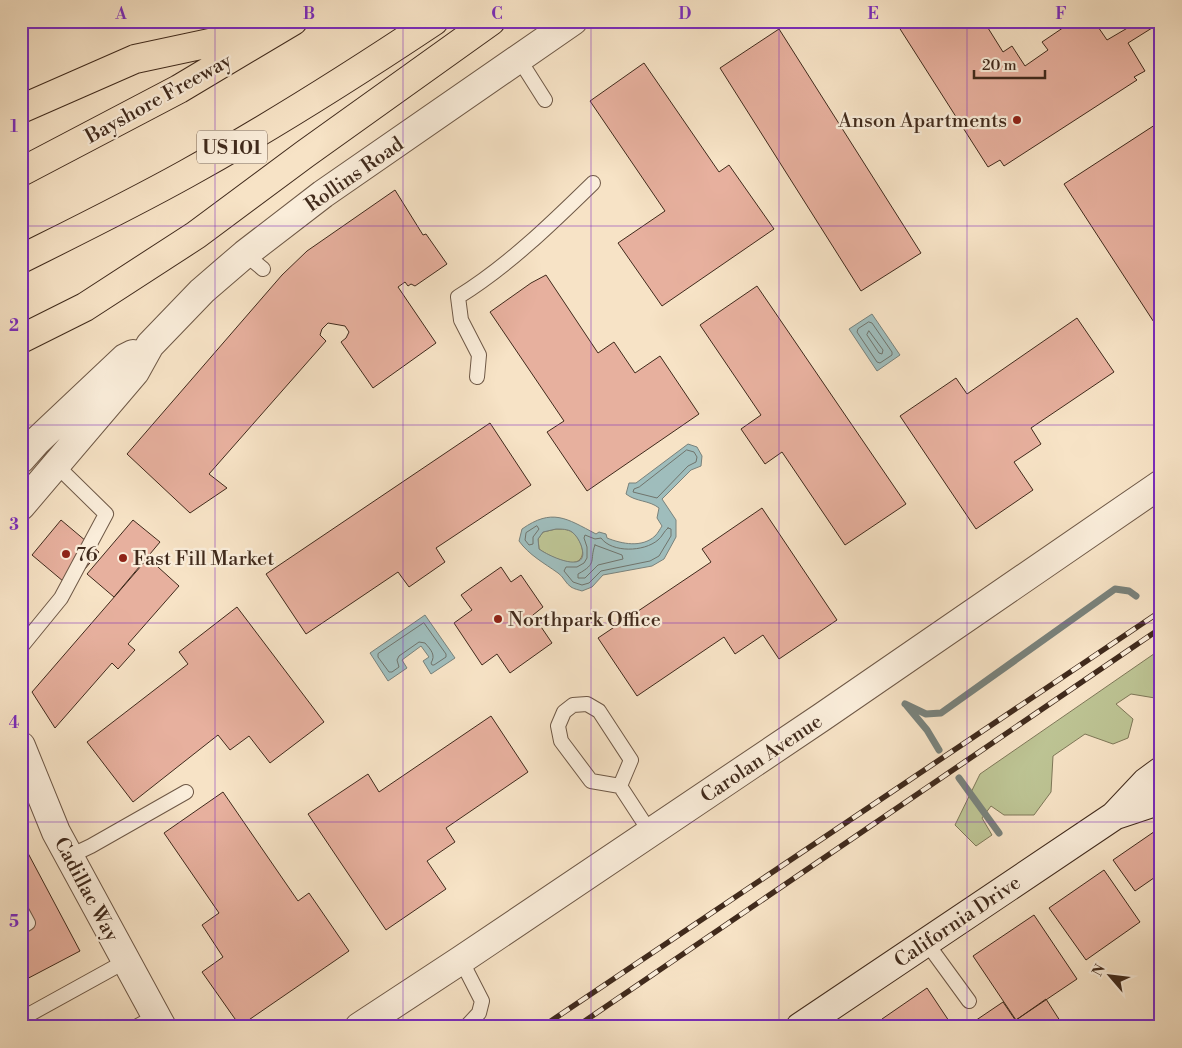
<svg xmlns="http://www.w3.org/2000/svg" width="1182" height="1048" font-family="'Libre Bodoni',serif">
<style>
.green{fill:#bdc494;stroke:#7e7758}
.water{fill:#9fbdbc;stroke:#79827c;fill-rule:evenodd}
.lines{fill:none;stroke-linecap:round;stroke-linejoin:round}
.shore{stroke:#70746c;stroke-width:1}
.stream{stroke:#79827c;stroke-width:7}
.building{fill:#e7b09e;stroke:#402a1c}
.service-casing{stroke:#6e5846;stroke-width:16}
.minor-casing{stroke:#6e5846;stroke-width:30}
.tertiary-casing{stroke:#6e5846;stroke-width:30}
.secondary-casing{stroke:#402a1c;stroke-width:30}
.motorway-casing{stroke:#402a1c;stroke-width:30}
.service{stroke:#faedda;stroke-width:14}
.minor{stroke:#faedda;stroke-width:28}
.tertiary{stroke:#faedda;stroke-width:28}
.secondary{stroke:#faedda;stroke-width:28}
.motorway{stroke:#f7e3c6;stroke-width:28}
.rail-casing{stroke:#402a1c;stroke-width:5.5}
.rail{stroke:#faedda;stroke-width:4;stroke-dasharray:11;stroke-linecap:butt}
.grid{fill:none;stroke:#7b2cbf;stroke-width:1;stroke-opacity:0.55}
.poi-dot{fill:#8f2418;stroke:#faedda;stroke-width:2}
.labels{text-anchor:middle;stroke-width:4.5;stroke-linejoin:round;paint-order:stroke}
.shield{fill:#faedda;stroke:#786455;stroke-width:1}
.shield-label{font-size:19px;font-weight:bold;fill:#402a1c}
.street-label{font-size:20px;fill:#402a1c;stroke:#faedda}
.poi-label{font-size:20px;fill:#402a1c;stroke:#faedda;text-anchor:start}
.neatline{fill:none;stroke:#7b2cbf;stroke-width:2}
.grid-label{font-size:16px;text-anchor:middle;font-weight:bold;fill:#7b2cbf}
</style>
<rect width="100%" height="100%" fill="#f7e3c6"/>
<filter id="stains"><feTurbulence type="fractalNoise" baseFrequency=".004" numOctaves="4"/><feColorMatrix values="0 0 0 0 .2 0 0 0 0 .09 0 0 0 0 .02 0 0 0 .5 -.17"/></filter>
<radialGradient id="worn" r=".72"><stop offset=".6" stop-color="#630" stop-opacity="0"/><stop offset="1" stop-color="#630" stop-opacity=".3"/></radialGradient>
<path class="green" d="M556,529C561,529 568,529 572,532C580,537 589,557 576,562C567,565 547,555 539,549L538,539L543,532Z
M1161,649V699L1131,694L1116,704L1133,719L1128,738L1113,744L1085,734L1053,756L1051,792L1034,815H1004L991,806L982,818L992,835L976,846L955,825L980,774Z"/>
<path class="water" d="M872,314L900,355L877,371L849,329Z
M688,444L697,447L702,456L701,466L691,470L662,499L676,520V537L664,559L652,566L603,575L592,587L582,591C579,590 574,589 571,587C566,584 563,576 558,573C544,563 529,555 519,541L522,529C552,508 566,518 596,534L599,532L606,534L607,538C622,544 642,548 655,536C658,533 660,529 662,526L657,518L659,508C649,500 636,502 626,494L629,483H636ZM556,529C561,529 568,529 572,532C576,535 579,540 581,545C592,576 550,557 539,549L538,539L543,532Z
M425,615L455,658L431,674L423,661L429,657L421,646L402,660L407,668L388,681L370,653Z"/>
<g class="lines">
<path class="shore" d="M869,322L872,323L892,352V355L880,363L877,362L857,332L858,329Z
M869,331L883,350L882,354L879,353L867,335Z
M687,450L694,452L697,457L696,462L688,466L657,498L633,492L634,489L639,487Z
M537,526L539,529L533,537V544L529,545L525,540L526,533Z
M668,528L671,529V536L659,556L650,561L601,571L589,583L582,585L573,582L564,571L566,567H577L584,563L587,558V547L584,538L585,535L595,539L601,538C612,553 644,552 658,540C662,537 664,531 668,528Z
M595,545L622,555L623,559L598,565L585,578H578V574C598,563 589,561 595,545Z
M424,623L446,654V657L434,665H432L431,663C436,655 431,650 425,643L419,642L399,656L397,660L399,667L392,672H389L378,657V654Z"/>
<path class="stream" d="M905,704L926,714L941,713L1115,589L1129,591L1136,596
M907,706L927,730L939,750
M959,778L999,833"/>
</g>
<path class="building" d="M895,21H995L996,23L988,28L1003,52L1012,46L1025,66L1048,50L1042,42L1073,21H1080L1084,28L1094,21L1107,40L1136,23L1135,21H1161V24L1160,23L1128,43L1145,71L1134,77L1137,80L1004,166L1000,160L988,167Z
M779,29L921,253L861,291L720,68Z
M644,63L719,172L729,165L774,229L662,306L618,243L665,211L590,101Z
M1161,121V172L1156,175L1161,183V190L1158,191L1161,195V333L1064,184Z
M395,190L423,235L426,234L447,264L415,286L411,284L408,286L405,282L398,287L436,343L373,388L341,342L346,338L349,332L345,326L328,323L322,329L320,335L326,341L209,474L227,488L190,513L127,454L282,275L307,251Z
M546,275L598,353L614,342L635,373L660,356L699,414L587,491L547,432L564,421L490,312L531,283Z
M757,286L906,504L845,545L782,452L765,464L741,429L761,415L700,325Z
M1077,318L1114,372L1031,428L1041,444L1014,462L1033,490L976,529L900,416L956,378L967,394Z
M490,423L531,485L436,548L445,562L409,587L398,572L306,634L266,574Z
M762,508L837,620L779,659L763,635L735,654L724,637L637,696L598,638L711,562L702,549Z
M61,520L99,552L70,587L32,555Z
M133,520L160,542L114,597L87,574Z
M148,558L179,586L128,644L135,650L118,669L112,663L55,728L32,692Z
M501,567L511,582L521,575L543,607L533,615L552,643L510,673L497,654L482,665L454,623L472,610L461,595Z
M237,607L324,722L270,763L249,736L230,750L218,735L133,802L87,742L188,664L179,652Z
M491,716L528,772L446,828L455,842L427,861L446,889L386,930L308,814L368,774L379,792Z
M223,792L298,901L309,893L349,951L240,1026L202,972L223,957L202,925L219,913L164,833Z
M1161,827V873L1135,891L1113,860Z
M21,840L80,951L21,982Z
M1104,870L1140,922L1086,960L1049,908Z
M1034,915L1077,979L1016,1020L973,956Z
M927,988L953,1027H888L882,1019Z
M1046,999L1064,1027H1020L1016,1020Z
M1003,1002L1020,1027H966Z"/>
<g class="lines">
<g class="service-casing">
<path id="service" d="M519,59L545,100
M245,254L263,269
M477,377L479,355L461,320L458,297C508,266 551,224 593,183
M21,647L61,598L106,514L56,465
M620,786L631,760L599,711L587,704L573,705L564,712L558,726L561,741L591,781L620,786L650,832
M70,856L91,846L186,792
M21,910L28,923L21,927
M926,942L969,1001
M461,960L482,1001L479,1013L466,1027
M21,1019L126,961
M136,1027L156,1016"/>
</g>
<g class="minor-casing">
<path id="minor" d="M21,746L56,832L162,1027"/>
</g>
<g class="tertiary-casing">
<path id="tertiary" d="M21,459L37,441L125,358L133,354
M21,506L135,372L150,345L202,291L245,254L323,194L573,21
M359,1027L461,960L822,717L1161,484"/>
</g>
<g class="secondary-casing">
<path id="secondary" d="M1116,815L1161,800
M800,1027L1114,816L1146,782L1161,771"/>
</g>
<g class="motorway-casing">
<path id="motorway" d="M21,109L135,59L261,32
M21,172L179,89L293,21
M21,259C77,231 132,204 186,174C271,127 353,75 434,21
M21,339L85,307L196,235L305,154L491,21"/>
</g>
<use href="#service" class="service"/>
<use href="#minor" class="minor"/>
<use href="#tertiary" class="tertiary"/>
<use href="#secondary" class="secondary"/>
<use href="#motorway" class="motorway"/>
<g class="rail-casing">
<path id="rail" d="M542,1027L1161,611
M576,1027L1161,628"/>
</g>
<use href="#rail" class="rail"/>
</g>
<path class="grid" d="M215,21V1027M403,21V1027M591,21V1027M779,21V1027M967,21V1027M21,226H1161M21,425H1161M21,623H1161M21,822H1161"/>
<g class="poi-dot">
<circle cx="1017" cy="120" r="5"/>
<circle cx="66" cy="554" r="5"/>
<circle cx="123" cy="558" r="5"/>
<circle cx="498" cy="619" r="5"/>
</g>
<g class="labels">
<rect class="shield" x="197" y="130.5" width="70" height="33" rx="4"/>
<g class="shield-label">
<text x="232" y="154">US 101</text>
</g>
<g class="street-label">
<text transform="translate(158 98) rotate(-29)" y="7">Bayshore Freeway</text>
<text transform="translate(354 174) rotate(-35)" y="7">Rollins Road</text>
<text transform="translate(761 758) rotate(-34)" y="7">Carolan Avenue</text>
<text transform="translate(87 889) rotate(62)" y="7">Cadillac Way</text>
<text transform="translate(957 921) rotate(-34)" y="7">California Drive</text>
</g>
<g class="poi-label">
<text x="1007" y="127" text-anchor="end">Anson Apartments</text>
<text x="76" y="561">76</text>
<text x="133" y="565">Fast Fill Market</text>
<text x="508" y="626">Northpark Office</text>
</g>
</g>
<rect width="1182" height="1048" fill="none" stroke="#f7e3c6" stroke-width="55"/>
<g transform="translate(1110 976) rotate(298)" stroke="#faedda" stroke-width="4" paint-order="stroke">
<path d="M0-4L9 19L0 12L-9 19Z" fill="#402a1c"/>
<text y="-8" font-size="14" font-weight="bold" text-anchor="middle" fill="#402a1c">N</text>
</g>
<path d="M974 70v8h71v-8" fill="none" stroke="#402a1c" stroke-width="2.5"/>
<text x="982" y="70" font-size="15" fill="#402a1c" stroke="#faedda" stroke-width="4" paint-order="stroke">20 m</text>
<rect x="28" y="28" width="1126" height="992" class="neatline"/>
<g class="grid-label">
<text x="121" y="19">A</text>
<text x="309" y="19">B</text>
<text x="497" y="19">C</text>
<text x="685" y="19">D</text>
<text x="873" y="19">E</text>
<text x="1061" y="19">F</text>
<text x="14" y="132">1</text>
<text x="14" y="331">2</text>
<text x="14" y="530">3</text>
<text x="14" y="728">4</text>
<text x="14" y="927">5</text>
</g>
<rect width="100%" height="100%" filter="url(#stains)"/>
<rect width="100%" height="100%" fill="url(#worn)"/>
</svg>
